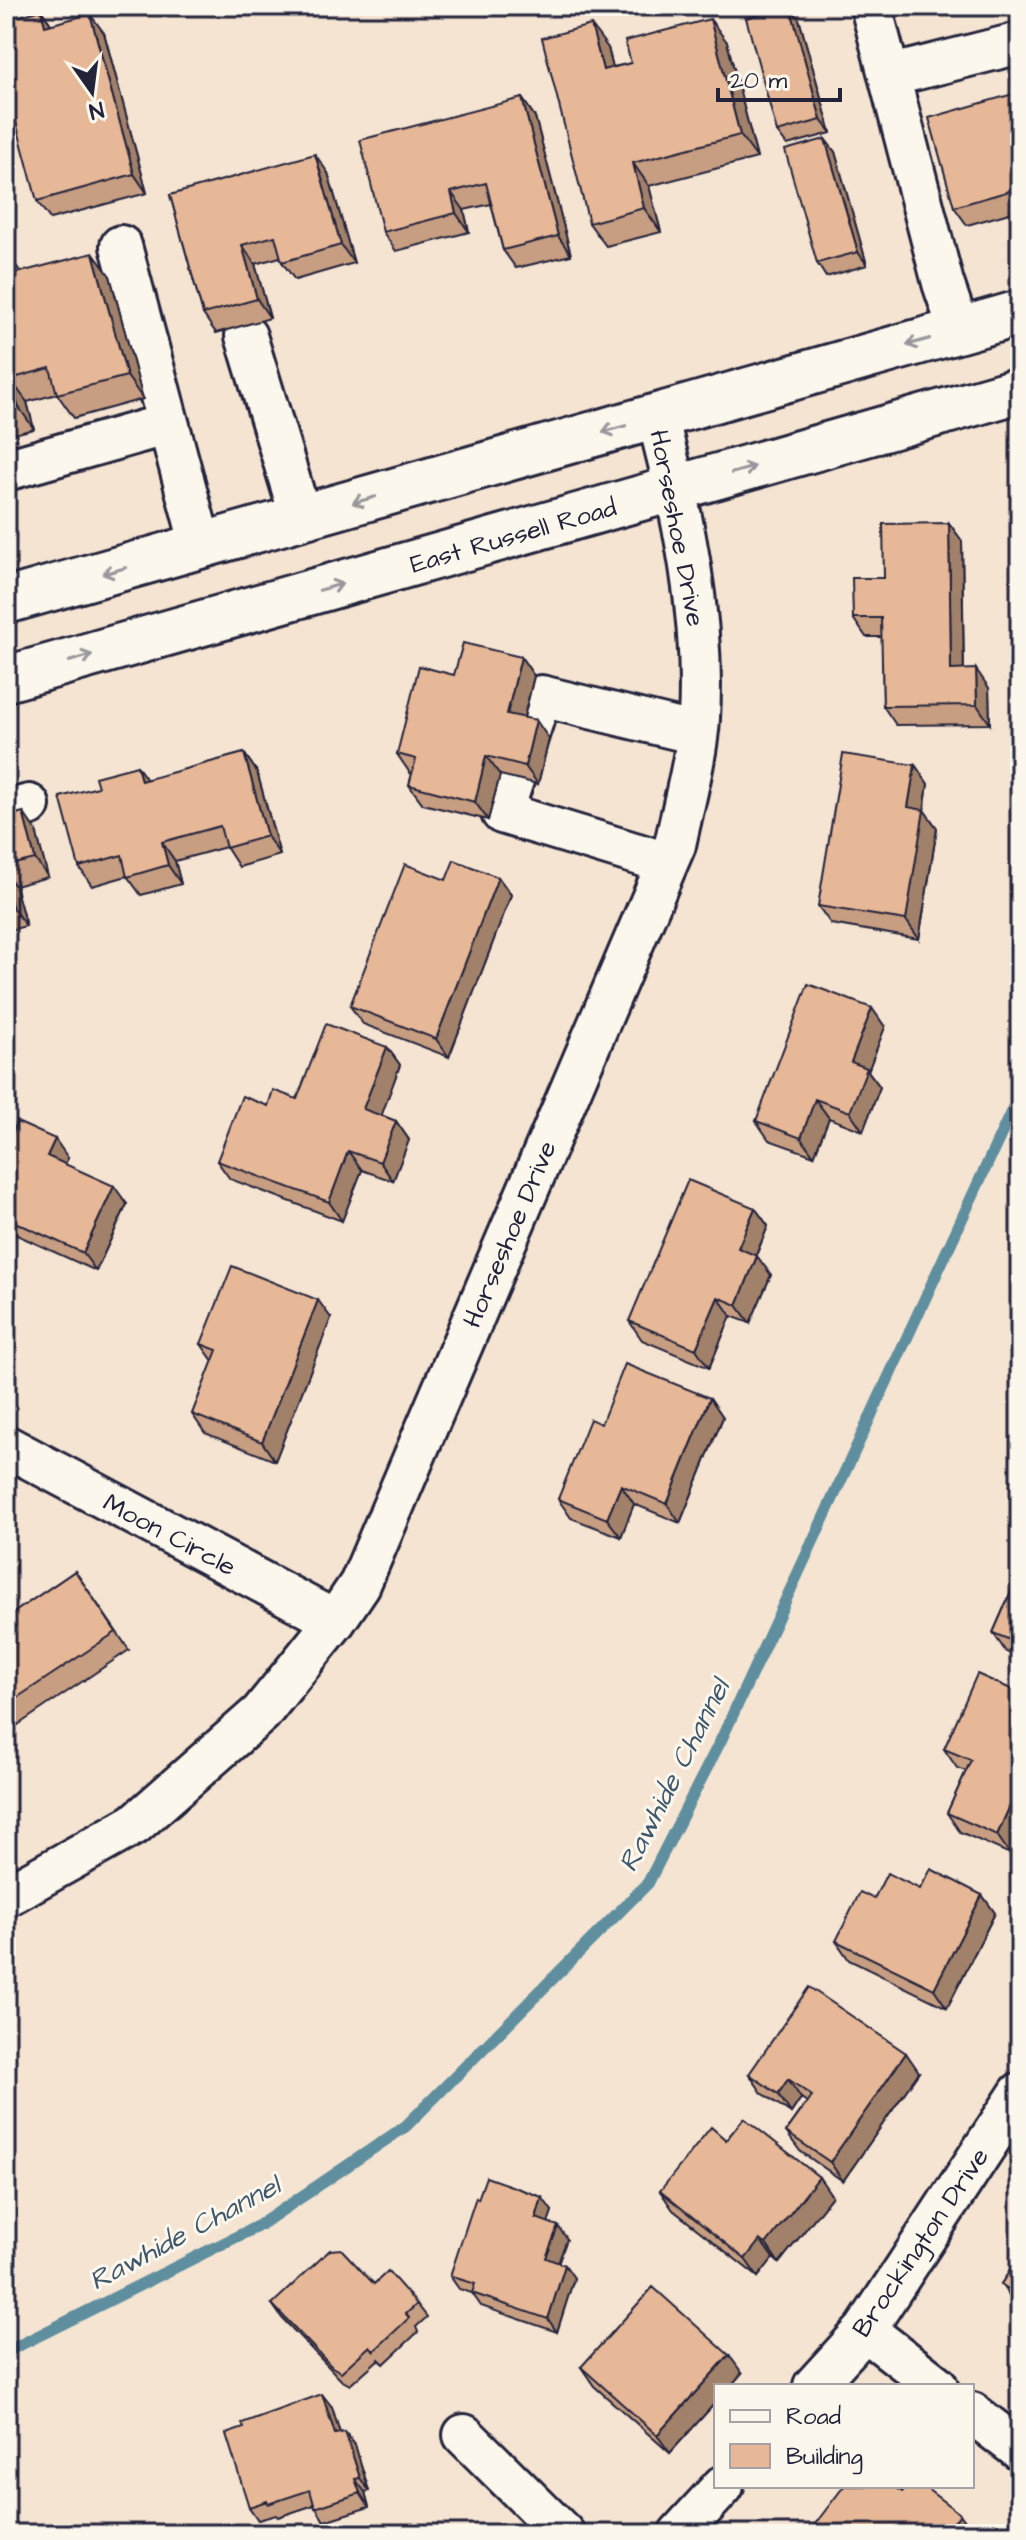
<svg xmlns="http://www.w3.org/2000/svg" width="1026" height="2540" font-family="'Architects Daughter',sans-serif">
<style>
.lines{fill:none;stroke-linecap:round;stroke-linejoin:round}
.stream{stroke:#5f8f9f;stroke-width:12}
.minor-casing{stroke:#22223b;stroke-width:46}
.major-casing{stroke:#22223b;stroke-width:50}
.minor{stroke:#fbf7ec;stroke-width:40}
.major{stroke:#fbf7ec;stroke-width:44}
.wall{fill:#c79e82;stroke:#22223b;stroke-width:2}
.shaded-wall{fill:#a2816a;stroke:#22223b;stroke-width:2}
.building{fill:#e7b897;stroke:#22223b;stroke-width:2}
.oneway{stroke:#99979c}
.labels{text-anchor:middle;stroke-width:6;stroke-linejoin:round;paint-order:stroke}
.street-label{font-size:26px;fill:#22223b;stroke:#fbf7ec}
.water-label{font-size:28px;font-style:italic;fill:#40586d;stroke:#fbf7ec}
</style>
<rect width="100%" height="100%" fill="#f5e4d2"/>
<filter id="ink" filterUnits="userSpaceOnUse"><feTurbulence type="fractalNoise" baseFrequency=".0125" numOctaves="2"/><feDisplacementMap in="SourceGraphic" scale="16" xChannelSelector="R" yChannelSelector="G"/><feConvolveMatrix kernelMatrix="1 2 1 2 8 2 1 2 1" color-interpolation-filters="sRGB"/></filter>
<g filter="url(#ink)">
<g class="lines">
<path class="stream" d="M6,2352L260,2225L406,2126L648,1883L721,1740L1020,1093"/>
<g class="minor-casing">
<path id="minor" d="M871,6L943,283L959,330
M889,76L1020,43
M121,246L201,546
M246,336L301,518
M6,470L168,424
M6,811L29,805
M667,863L502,813L541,696L697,734
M6,1446L335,1621
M6,1896L135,1824L261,1713L335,1621L360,1584L675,845C683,806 697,756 699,718C705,616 683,515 657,416
M865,2330L937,2386
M814,2386L865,2330L1020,2093
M972,2413L1020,2450
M464,2435L564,2534
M679,2534L723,2486"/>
</g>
<g class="major-casing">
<path id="major" d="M6,601L1020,313
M6,679L1020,390"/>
</g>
<use href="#minor" class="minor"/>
<use href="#major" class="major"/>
</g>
<path class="wall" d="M748,6H781L753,13Z
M790,6L799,19L831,133L787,145L777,132Z
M41,10L51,24L104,33L147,193L50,219L37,201Z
M727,42L757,158L649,186L661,232L606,246L589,223L608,48L613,67Z
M1020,92V210L967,225L954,207Z
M522,98L535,117L571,255L516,268L503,250L491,204L464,210L469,232L396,251L383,232Z
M825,139L835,152L867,265L826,277L817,263Z
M328,173L354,263L295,280L282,262L280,257L255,264L270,318L216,333L203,314L170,195Z
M13,262L21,272L110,276L143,399L74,418L57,394L27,402L34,429L6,436V264Z
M949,523L962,541L964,670L989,688L990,724L896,725L883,706L882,637H866L853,618L884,578Z
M521,657L534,676L524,718L549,739L538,784L500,775L488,820L423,804L409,785L412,774L410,773L397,754L454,675Z
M244,753L257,772L280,855L239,867L226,847L175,861L181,884L141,895L127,876L92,886L79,867L98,787L137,766L146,780Z
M915,765L928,784L924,810L937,828L919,939L831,924L818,906Z
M6,817L36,831L48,877L15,886L26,926L6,931Z
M498,877L511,895L449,1057L363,1024L350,1006L446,880Z
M885,1027L868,1071L880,1087L863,1131L829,1118L814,1156L769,1140L756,1121Z
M387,1047L400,1065L381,1115L396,1121L409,1140L393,1181L362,1170L342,1221L230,1179L217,1161L268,1106L297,1099Z
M6,1148L68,1158L65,1164L127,1204L96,1271L6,1230Z
M755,1208L768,1226L756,1256L771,1275L750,1323L731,1316L709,1368L642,1340L629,1321Z
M331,1318L275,1461L205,1433L192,1414L213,1361L201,1344Z
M710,1398L723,1417L680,1523L634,1504L621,1537L571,1518L558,1499L601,1424Z
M75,1571L129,1650L9,1731L6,1727V1618Z
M1020,1571V1657L1006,1652L993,1633Z
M1020,1693V1831L1010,1854L960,1832L947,1813L966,1771L957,1768L944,1749Z
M920,1889L982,1895L995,1913L947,2008L849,1960L836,1941L874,1899Z
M919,2072L843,2181L800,2151L786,2132L807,2102L801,2098L791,2113L762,2093L749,2074Z
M726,2140L832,2196L779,2263L773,2258L758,2277L673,2210L660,2191Z
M478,2199L552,2211L548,2222L567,2239L558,2262L574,2278L557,2332L481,2306L472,2293L459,2289L450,2276Z
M1020,2256V2307L1014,2303L1001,2284Z
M374,2284L417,2304L427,2317L416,2327L418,2332L384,2364L379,2359L350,2385L341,2380L282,2318L272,2304Z
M581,2367L742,2373L670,2453L594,2386Z
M332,2407L340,2433L345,2432L355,2445L369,2491L365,2492L369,2507L324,2521L314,2505L278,2517L276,2515L258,2520L249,2507Z"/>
<path class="shaded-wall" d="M790,6L799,19L831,133L821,120Z
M41,10L54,29L45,26Z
M90,14L104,33L147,193L134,174Z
M710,19L727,42L757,158L740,135Z
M591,25L608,48L619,93L603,70Z
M522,98L535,117L571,255L558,236Z
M825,139L835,152L867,265L858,252Z
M315,154L328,173L354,263L341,245Z
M633,163L649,186L661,232L644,208Z
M451,192L464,210L469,232L456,213Z
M242,245L255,264L270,318L257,299Z
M93,253L110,276L143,399L127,376Z
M10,379L27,402L34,429L18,406Z
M949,523L962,541L964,689L951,670Z
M521,657L534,676L520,732L507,714Z
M976,669L989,688L990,724L977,705Z
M536,720L549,739L538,784L525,766Z
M244,753L257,772L280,855L267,836Z
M486,756L500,775L488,820L475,802Z
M915,765L928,784L924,810L937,828L919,939L906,920L908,807Z
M137,766L150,784L141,781Z
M23,812L36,831L48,877L35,859Z
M162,842L175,861L181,884L168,865Z
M6,873L15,886L26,926L12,907L6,883Z
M498,877L511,895L449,1057L436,1039Z
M872,1008L885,1027L868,1071L880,1087L863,1131L850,1112L851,1062Z
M387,1047L400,1065L377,1128L363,1109Z
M815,1099L829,1118L814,1156L801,1138Z
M396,1121L409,1140L393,1181L380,1162Z
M55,1139L68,1158L60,1174L47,1156Z
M348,1151L362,1170L342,1221L329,1202Z
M114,1186L127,1204L96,1271L83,1253Z
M755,1208L768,1226L751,1267L738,1248Z
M757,1256L771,1275L750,1323L737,1305Z
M718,1297L731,1316L709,1368L696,1349Z
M318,1300L331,1318L275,1461L262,1442Z
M710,1398L723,1417L680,1523L667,1504Z
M621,1485L634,1504L621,1537L607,1519Z
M1020,1783V1831L1010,1854L997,1835Z
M982,1895L995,1913L947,2008L934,1989Z
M906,2053L919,2072L843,2181L830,2162Z
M788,2079L801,2098L791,2113L778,2094Z
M819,2177L832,2196L779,2263L766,2244Z
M542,2197L552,2211L545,2232L536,2218Z
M558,2226L567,2239L555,2271L546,2258Z
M760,2240L773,2258L758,2277L745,2259Z
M565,2265L574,2278L557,2332L548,2319Z
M729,2355L742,2373L731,2386H716V2402L670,2453L657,2435Z
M322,2394L332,2407L344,2447L335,2434Z
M345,2432L355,2445L369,2491L360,2478Z
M355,2479L365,2492L369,2507L360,2493Z
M960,2514L973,2532L971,2534H944Z"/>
<path class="building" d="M790,6L821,120L777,132L746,18Z
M41,10L45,26L90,14L134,174L37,201L6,85V20Z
M710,19L740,135L633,163L644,208L589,223L542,38L591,25L603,70L631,63L625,41Z
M1020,92V188L954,207L929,118Z
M522,98L558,236L503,250L486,183L451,192L456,213L383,232L360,140Z
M825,139L858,252L817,263L785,150Z
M315,154L341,245L282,262L275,236L242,245L257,299L203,314L170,195Z
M93,253L127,376L57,394L50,368L10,379L18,406L6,409V264L13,262L17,273Z
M949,523L951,670L976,669L977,705L883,706L881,618H853L852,578H884L883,524Z
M463,643L521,657L507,714L536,720L525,766L486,756L475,802L409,785L416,759L397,754L419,666L454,675Z
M244,753L267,836L226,848L220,826L162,842L168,865L127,877L122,855L79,867L60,797L98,787L95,777L137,766L141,781Z
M843,754L915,765L908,807L924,810L906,920L818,906Z
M23,812L35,859L6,866V817Z
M454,860L498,877L436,1039L350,1006L405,864L446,880Z
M6,883L12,907L6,909Z
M808,984L872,1008L851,1062L867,1068L850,1112L815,1099L801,1138L756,1121Z
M326,1024L387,1047L363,1109L396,1121L380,1162L348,1151L329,1202L217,1161L242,1096L268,1106L273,1090L297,1099Z
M17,1122L55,1139L47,1156L114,1186L83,1253L6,1218V1148Z
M688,1180L755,1208L738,1248L757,1256L737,1305L718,1297L696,1349L629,1321Z
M232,1266L318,1300L262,1442L192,1414L217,1350L201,1344Z
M625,1364L710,1398L667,1504L621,1485L607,1519L558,1499L590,1419L601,1424Z
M75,1571L116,1632L6,1705V1618Z
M1020,1571V1644L993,1633Z
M977,1674L1020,1693V1783L997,1835L947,1813L971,1760L944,1749Z
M931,1869L982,1895L934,1989L836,1941L860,1892L874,1899L887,1873L920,1889Z
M809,1987L906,2053L830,2162L786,2132L812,2096L788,2079L778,2094L749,2074Z
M744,2118L819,2177L766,2244L760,2240L745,2259L660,2191L711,2127L726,2140Z
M486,2177L542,2197L536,2218L558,2226L546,2258L565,2265L548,2319L472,2293L475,2284L450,2276L476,2197L478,2199Z
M341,2249L374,2284L388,2271L417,2304L406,2314L409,2318L374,2351L370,2346L341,2372L332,2367L272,2304L330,2250Z
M1020,2256V2297L1001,2284Z
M653,2287L729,2355L657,2435L581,2367Z
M322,2394L335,2434L345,2432L360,2478L355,2479L360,2493L315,2508L310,2490L268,2504L267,2501L249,2507L226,2434L244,2428L242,2423Z
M844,2486H894L902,2492L907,2486H923L960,2514L944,2534H812L809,2532Z"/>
<defs><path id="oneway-shaft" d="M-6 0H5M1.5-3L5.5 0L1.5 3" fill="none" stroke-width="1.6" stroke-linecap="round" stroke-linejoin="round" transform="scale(2)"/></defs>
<g class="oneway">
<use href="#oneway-shaft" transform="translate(918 342) rotate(164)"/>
<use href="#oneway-shaft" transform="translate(614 429) rotate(164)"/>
<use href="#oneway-shaft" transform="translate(743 470) rotate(-16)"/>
<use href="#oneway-shaft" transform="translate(364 500) rotate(164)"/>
<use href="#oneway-shaft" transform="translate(114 571) rotate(164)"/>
<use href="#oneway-shaft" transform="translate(331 587) rotate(-16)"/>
<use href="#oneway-shaft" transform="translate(81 658) rotate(-16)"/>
</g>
</g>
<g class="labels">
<g class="street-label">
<text transform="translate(678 528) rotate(79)" y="9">Horseshoe Drive</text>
<text transform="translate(513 535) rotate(-16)" y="9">East Russell Road</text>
<text transform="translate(509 1234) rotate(-67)" y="9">Horseshoe Drive</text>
<text transform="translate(170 1534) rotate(28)" y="9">Moon Circle</text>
<text transform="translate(920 2242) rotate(-56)" y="9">Brockington Drive</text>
</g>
<g class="water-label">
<text transform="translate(673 1775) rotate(-63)" y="10">Rawhide Channel</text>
<text transform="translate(184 2232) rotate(-28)" y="10">Rawhide Channel</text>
</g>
</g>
<rect width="1026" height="2540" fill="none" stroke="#fbf7ec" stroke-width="32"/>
<rect x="16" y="16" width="994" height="2508" fill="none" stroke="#22223b" stroke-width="3" filter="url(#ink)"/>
<rect x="714" y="2384" width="260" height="104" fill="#fbf7ec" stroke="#a4a2a5" stroke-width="2"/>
<rect x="730" y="2410" width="40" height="12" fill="#fbf7ec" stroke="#a4a2a5" stroke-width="2"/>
<text x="786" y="2424" font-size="24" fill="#22223b">Road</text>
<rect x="730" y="2444" width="40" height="24" fill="#e7b897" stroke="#a4a2a5" stroke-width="2"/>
<text x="786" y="2464" font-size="24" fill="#22223b">Building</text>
<g transform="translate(92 92) rotate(166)" stroke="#fbf7ec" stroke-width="6" paint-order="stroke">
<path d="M0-6L14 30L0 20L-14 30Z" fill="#22223b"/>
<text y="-12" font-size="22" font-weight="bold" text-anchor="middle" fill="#22223b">N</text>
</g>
<path d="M718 88v12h122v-12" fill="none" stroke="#22223b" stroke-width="4"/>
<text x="730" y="88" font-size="24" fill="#22223b" stroke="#fbf7ec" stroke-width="6" paint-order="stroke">20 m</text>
</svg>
